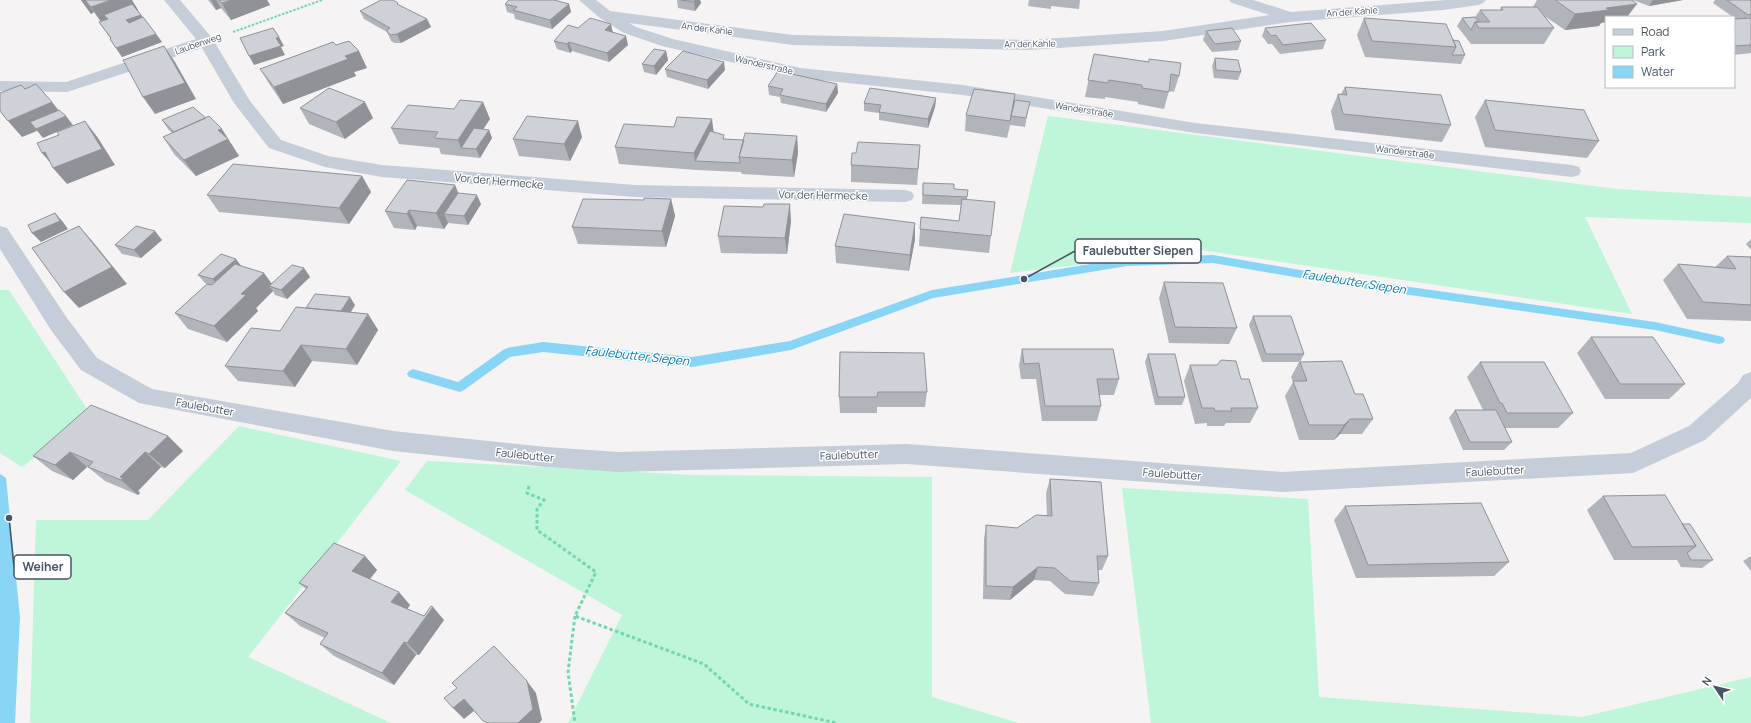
<svg xmlns="http://www.w3.org/2000/svg" width="1751" height="723" font-family="Manrope,sans-serif">
<style>
.green{fill:#bff5d8}
.water{fill:#88d5f6}
.lines{fill:none;stroke-linecap:round;stroke-linejoin:round}
.stream{fill:#88d5f6;fill-rule:evenodd}
.path-far1{stroke:#72d7ae;stroke-width:2;stroke-dasharray:2.5 1.5;stroke-linecap:butt}
.path{stroke:#72d7ae;stroke-width:3;stroke-dasharray:3.5 2.5;stroke-linecap:butt}
.minor{fill:#c5cdd8;fill-rule:evenodd}
.wall{fill:#b1b4ba}
.shaded-wall{fill:#909297}
.building{fill:#ced1d8;stroke:#909297}
.labels{text-anchor:middle;stroke-width:3;stroke-linejoin:round;paint-order:stroke}
.far-street-label{font-size:9px;fill:#485463;stroke:#fff}
.street-label{font-size:11px;fill:#485463;stroke:#fff}
.water-label{font-size:12px;font-style:italic;fill:#0279ad;stroke:#fff}
.leader{fill:none;stroke:#485463;stroke-width:1.5}
.callout-dot{fill:#485463;stroke:#fff;stroke-width:1.5}
.callout{fill:#fff;stroke:#485463;stroke-width:1.5}
.callout-label{font-size:12px;text-anchor:middle;font-weight:bold;fill:#485463}
</style>
<rect width="100%" height="100%" fill="#f5f3f3"/>
<path class="green" d="M1048,116L1617,189L1751,197V223L1585,217L1632,314L1201,250L1010,273Z
M0,290H9L91,415L22,467L0,453Z
M239,426L401,461L248,657L391,723H32L30,721L36,520H148Z
M427,461L693,475L932,477V697L1019,723H568L622,615L405,490Z
M1122,488L1308,499L1319,697L1582,717L1751,677V723H1151Z"/>
<path class="water" d="M0,474L6,478L20,617L15,723H0Z"/>
<g class="lines">
<path class="stream" d="M1213,255L1340,277L1655,322L1719,336L1723,337L1725,340L1723,343L1719,344L1655,330L1340,285L1213,263L1127,266L933,298L791,350L692,367L543,352L510,357L464,390L460,392L409,377L407,374L409,371L413,369L458,382L503,350L507,348L543,342L692,357L790,341L932,290L1127,258Z"/>
<path class="path-far1" d="M233,32L322,0"/>
<path class="path" d="M529,486L527,493L544,500L537,509V530L596,572L575,616L704,664L749,704L837,723
M575,616L568,672L575,723"/>
<path class="minor" d="M164,0H180L212,38L250,101L281,140L328,156L382,165L635,185L905,190L912,192L914,196L912,200L905,202L635,197L382,177L325,167L269,148L234,103L202,48L67,92L0,91V81L66,82L196,39Z
M579,0H596L610,11L793,35L1028,40L1163,31L1270,15L1232,3L1229,0H1253L1291,12L1446,0H1486L1483,3L1478,5L1443,10L1290,22L1163,41L1028,50L793,45L629,23L636,27L673,39L800,68L963,85L1195,123L1572,165L1579,167L1581,171L1579,175L1572,177L1195,133L963,95L800,78L662,46L624,33L600,18Z
M0,226L7,228L67,318L97,358L152,389L393,431L546,447L619,452L907,444L1282,472L1631,453L1689,426L1738,383L1743,375L1751,372V398L1705,440L1633,473L1282,492L907,464L619,472L546,467L393,451L139,403L81,370L51,330L0,249Z"/>
</g>
<path class="wall" d="M81,0H132L138,10V11L156,34L162,42L122,57L110,39V38L99,22H101L94,12L91,14Z
M208,0H267L270,5L231,20L221,8L216,10Z
M677,0H700L701,3L695,11L678,8Z
M1029,0H1080L1079,9L1051,6V9L1028,6Z
M1537,0H1632L1606,17V22L1601,23L1599,26L1565,30L1543,15L1554,28L1544,44H1471L1457,26L1462,18L1475,17L1480,10H1500L1501,7H1533Z
M1633,0H1683L1649,6Z
M1715,0H1750L1751,1V53L1734,55V19H1736L1734,18V17H1733L1713,3Z
M505,4H569L571,12L552,29L515,19L514,14L507,12Z
M399,5L427,19L431,27L401,43H395L391,41L387,32L364,19L360,11Z
M1364,18L1453,40L1465,55L1461,64L1365,57L1357,35Z
M578,28L613,32L628,45L609,62L572,51L570,53L557,49L554,41Z
M1265,28L1326,40L1323,49L1280,54L1272,44H1268L1262,36Z
M1206,31L1241,41L1238,50L1212,52L1203,40Z
M666,51L668,60L656,75L644,72L642,64Z
M1094,54L1149,62V59L1179,76L1174,92L1169,91L1164,109L1138,104V102L1105,97V99L1085,97Z
M1215,58L1241,72L1238,80L1214,78L1212,66Z
M367,68L354,72L356,76L283,104L270,85L260,69Z
M665,69L725,70L708,89L667,77Z
M837,84L838,93L826,112L781,103L780,97L769,95L768,86Z
M1345,87L1451,125L1442,142L1335,130L1331,111L1338,94H1341Z
M1015,94L1013,106L1028,110L1025,127L1010,125L1007,138L965,131L966,115Z
M936,98L935,107L928,128L879,120V113L864,111V103Z
M1485,100L1599,141L1587,158L1485,147L1475,117Z
M300,108L373,118L345,139L309,124Z
M490,119L483,129L489,130L492,138L480,158L441,154L439,148L399,144L391,128Z
M162,120L232,145L239,156L196,176L174,154L163,137L172,133L168,129Z
M714,132L725,139L744,140L797,136L798,153L794,177L742,174L741,172L697,170L619,164L615,147Z
M582,137L570,161L519,156L513,139Z
M920,145L919,162L917,185L851,182V165L856,153Z
M362,176L371,192L349,224L219,212L207,195Z
M923,183L954,189L967,197V200L991,236L989,253L919,246L920,229L959,221L961,205L922,204Z
M455,185L458,193L481,204L468,225L448,223L444,229L417,226L415,230L394,228L385,211Z
M671,199L675,216L666,247L578,244L572,227L644,200Z
M791,221L787,254L721,253L718,236Z
M915,239L909,271L836,263L835,246Z
M1751,239V250L1746,244Z
M162,240L141,258L122,254L115,245Z
M1727,256L1751,257V321L1687,319L1663,280L1678,264L1715,267Z
M241,266L272,284L304,268L310,277L287,299L275,295L273,291L256,308L258,311L227,342L188,329L175,313L207,284L205,283L198,275Z
M1164,282L1237,328L1229,344L1169,343L1159,298Z
M355,305L351,312L368,314L378,330L357,365L312,361L295,387L238,381L225,366L280,331L306,308Z
M1253,316L1304,354L1300,362L1355,394L1373,419L1362,434H1340L1334,440H1299L1285,396L1293,382L1291,377L1299,362H1262L1249,325Z
M1591,337L1685,384L1669,399H1605L1577,353Z
M1022,349L1119,379L1114,395H1099L1101,406L1097,421H1042L1036,379H1021L1019,365Z
M840,352L927,392L925,407H877V413H840L839,397Z
M1148,354L1185,397L1182,405H1155L1145,362Z
M1480,362L1573,413L1558,428H1504L1512,442L1504,450H1463L1449,418L1455,410H1483L1467,377Z
M1190,365L1241,379L1258,408L1250,423H1226L1224,426H1207V423L1195,424L1184,381Z
M168,436L183,451L165,468L161,467L138,491L140,493L138,495L105,481L89,468L87,467L73,480L52,471L33,456Z
M1050,479L1108,556L1102,570H1098L1099,583L1093,596L1065,594L1050,581L1034,580L1010,600L983,599L984,539L986,525L1017,528L1047,515L1046,493Z
M1603,496L1682,524L1713,560L1702,568L1681,567L1677,560H1614L1587,510Z
M1345,506L1509,562L1494,576L1356,578L1334,520Z
M365,556L377,570L370,579L410,605L407,609L424,616L444,620L419,655H416L394,685L334,656L320,644L325,638L300,626L285,613L306,589L299,583Z
M1751,556V571L1743,561Z"/>
<path class="shaded-wall" d="M81,0H85L94,12L91,14Z
M111,0H132L138,10L109,21L104,15L108,21L102,23L91,7Z
M211,0H216L221,8L216,10Z
M232,0H267L270,5L231,20L222,3Z
M695,0H700L701,3L695,11L694,2Z
M1653,0H1683L1649,6Z
M569,4L571,12L552,29L550,20Z
M1637,4L1627,17H1606V22L1601,23L1599,26L1565,30L1575,14L1606,8Z
M141,15L147,23L132,29L126,20Z
M427,19L431,27L401,43L397,34Z
M611,24L613,33L605,30Z
M156,34L162,42L122,57L116,48Z
M626,36L628,45L609,62L607,53Z
M279,37L284,46L281,47L285,55L254,65L249,56L276,38Z
M569,42L572,51L570,53L567,44Z
M164,46L175,62L196,99L155,114L143,97Z
M359,51L367,68L354,72L356,76L283,104L274,87L345,56Z
M666,51L668,60L656,75L654,66Z
M724,62L725,70L708,89L707,80Z
M837,84L838,93L826,112V104Z
M1015,94L1013,110L1011,116L1007,138L1010,121Z
M936,98L935,107L928,128V119Z
M52,102L64,117L66,116L73,125L43,138L30,122L37,131L22,137L8,121Z
M365,102L373,118L345,139L336,122Z
M483,102L490,119L470,149L461,148L458,140Z
M712,119L714,135L695,161L694,153Z
M85,121L98,138L115,165L67,184L53,168L54,167L42,153Z
M578,121L582,137L570,161L564,144Z
M222,129L239,156L196,176L184,160L218,130Z
M489,130L492,138L480,158L476,149Z
M797,136L798,153L794,177L792,160Z
M362,176L371,192L349,224L339,208Z
M455,185L462,202L444,214L448,223L444,229L436,213Z
M477,195L481,204L468,225L464,216Z
M671,199L675,216L666,247L662,231Z
M790,204L791,221L787,254L785,238Z
M409,210L417,226L415,230L407,214Z
M55,213L63,222L68,229L41,242L32,233Z
M915,223V239L909,271L910,255Z
M79,226L93,242L127,284L79,308L64,292Z
M155,231L162,240L141,258L134,250Z
M236,259L242,267L220,288L213,279Z
M304,268L310,277L287,299L281,290Z
M264,273L275,288L269,286L273,291L256,308L258,311L227,342L214,326L241,294Z
M350,297L355,305L342,326L337,318Z
M368,314L378,330L357,365L346,349Z
M301,345L312,361L295,387L283,371Z
M1350,419L1340,434L1334,440L1344,425Z
M168,436L183,451L165,468L149,454Z
M70,452L87,467L73,480L55,465Z
M145,452L161,467L138,491L140,493L138,495L121,480L120,477Z
M365,556L377,570L365,585L352,571Z
M1038,567L1034,580L1010,600L1013,587Z
M399,592L410,605L403,615L391,602Z
M433,607L444,620L419,655L407,643Z
M404,642L416,655L394,685L382,673Z
M527,681L536,693L542,720L539,723H518Z
M464,699L475,710L464,719L453,708Z"/>
<path class="building" d="M85,0H111L91,7Z
M219,0H232L222,3Z
M381,0H393L398,3L397,4L427,19L397,34L391,35L387,32L388,29L390,28L360,11Z
M509,0H554L569,4L550,20L513,10L517,7L505,4Z
M681,0H695L694,2Z
M1555,0H1632L1637,4L1606,8L1609,10L1575,14Z
M1727,0H1750L1751,1V14L1748,15Z
M132,4L141,15L126,20L129,23L143,17L156,34L116,48L110,39L111,38L99,22L108,19L104,15Z
M1501,7H1537L1554,28H1479L1475,22H1490L1480,10H1503Z
M1475,17L1479,22H1475L1471,30L1462,18Z
M590,18L611,24L605,30L626,36L607,53L569,42L567,44L554,41L568,25L578,28Z
M1364,18L1446,24L1456,47L1372,41Z
M1751,18V45L1734,46V19Z
M1311,23L1326,40L1283,45L1276,35L1271,36L1265,28Z
M273,28L279,37L276,38L281,46L249,56L240,38Z
M1232,28L1241,41L1215,44L1206,31Z
M1453,40L1459,41L1465,55H1452L1456,47Z
M349,41L359,51L345,56L348,59L274,87L260,69L333,42L336,45Z
M164,46L185,83L143,97L123,60Z
M654,49L666,51L654,66L642,64Z
M683,51L724,62L707,80L665,69Z
M1094,54L1149,62V59L1181,63L1179,76L1171,74L1169,92L1142,88V85L1109,80L1108,83L1088,80Z
M1215,58L1238,60L1241,72L1216,70Z
M778,71L837,84L826,104L780,95L783,89L768,86Z
M36,84L52,102L8,121L0,111V93L21,85L25,89Z
M1345,87L1441,95L1451,125L1343,114L1338,94L1347,95Z
M329,88L365,102L336,122L300,108Z
M870,88L936,98L928,119L879,112L881,105L864,103Z
M974,89L1015,94L1010,121L966,115Z
M460,100L483,102L458,140L434,138L438,132L391,128L408,105L454,109Z
M1015,100L1030,102L1026,118L1011,116Z
M1485,100L1584,110L1599,141L1495,130Z
M193,107L206,118L174,132L162,120Z
M59,110L66,116L36,129L30,122Z
M209,116L222,129L218,130L228,139L184,160L163,137Z
M527,116L578,121L564,144L513,139Z
M677,117L712,119L694,153L615,147L624,124L674,127Z
M85,121L102,149L53,168L45,152L42,153L37,143L59,135L57,132Z
M474,128L489,130L476,149L461,148Z
M710,131L724,135L723,139L744,140L739,157L740,163L695,161Z
M745,133L797,136L792,160L739,157Z
M858,142L920,145L918,169L851,165L852,153H856Z
M233,164L362,176L339,208L207,195Z
M407,180L455,185L436,213L409,210L407,214L385,211Z
M923,183L954,184V189L968,190L967,197L923,195Z
M458,193L477,195L464,216L444,214Z
M644,198L671,199L662,231L572,227L583,199L644,200Z
M962,199L995,202L991,236L920,229L921,217L959,221Z
M764,204H790L785,238L718,236L724,206L763,207Z
M55,213L60,221L32,233L28,225Z
M844,214L915,223L910,255L835,246Z
M79,226L112,267L64,292L32,248Z
M136,226L155,231L134,250L115,245Z
M221,254L236,259L213,279L198,275Z
M1727,256L1751,257V305L1703,302L1678,264L1736,269Z
M235,264L264,273L241,294L246,295L214,326L175,313L207,284L212,285Z
M292,265L304,268L281,290L269,286Z
M1164,282L1223,283L1237,328L1175,327Z
M315,294L350,297L341,311L306,308Z
M296,307L368,314L346,349L301,345L283,371L225,366L251,328L280,331Z
M1253,316H1291L1304,354H1266Z
M1591,337H1653L1685,384H1620Z
M1022,349H1113L1119,379H1097L1101,406H1045L1039,363L1024,364Z
M840,352L924,353L927,392H878L877,397H839Z
M1148,354H1175L1185,397H1158Z
M1221,360L1236,361L1241,379H1249L1258,408H1231L1232,411H1215L1214,408H1202L1190,365H1217Z
M1342,361L1355,394H1363L1373,419H1350L1344,425H1309L1293,381H1307L1300,362Z
M1480,362H1544L1573,413H1507L1502,403H1500Z
M91,405L168,436L149,454L145,452L120,477L123,478L121,480L88,467L93,462L70,452L55,465L33,456Z
M1455,410H1496L1512,442H1470Z
M1050,479L1101,482L1108,556H1097L1099,583L1070,581L1055,568L1038,567L1013,587L986,586V525L1017,528L1036,515L1052,516Z
M1665,495L1696,546L1632,547L1603,496Z
M1481,503L1509,562L1368,565L1345,506Z
M1682,524H1690L1713,560H1691L1687,553L1696,546Z
M334,543L365,556L352,571L399,592L391,602L424,616L431,606L433,607L407,643L404,642L382,673L320,644L328,633L285,613L308,587L299,583Z
M494,646L527,681L533,709L518,723H489L483,721L464,699L453,708L444,698L457,688L452,683Z"/>
<g class="labels">
<g class="far-street-label">
<text transform="translate(1352 12) rotate(-4)" y="3">An der Kahle</text>
<text transform="translate(707 29) rotate(7)" y="3">An der Kahle</text>
<text transform="translate(198 44) rotate(-19)" y="3">Laubenweg</text>
<text transform="translate(1030 44) rotate(-1)" y="3">An der Kahle</text>
<text transform="translate(764 65) rotate(13)" y="3">Wanderstraße</text>
<text transform="translate(1084 110) rotate(9)" y="3">Wanderstraße</text>
<text transform="translate(1405 152) rotate(7)" y="3">Wanderstraße</text>
</g>
<g class="street-label">
<text transform="translate(499 181) rotate(5)" y="4">Vor der Hermecke</text>
<text transform="translate(823 195) rotate(1)" y="4">Vor der Hermecke</text>
<text transform="translate(205 407) rotate(10)" y="4">Faulebutter</text>
<text transform="translate(525 455) rotate(6)" y="4">Faulebutter</text>
<text transform="translate(849 455) rotate(-2)" y="4">Faulebutter</text>
<text transform="translate(1495 471) rotate(-3)" y="4">Faulebutter</text>
<text transform="translate(1172 474) rotate(4)" y="4">Faulebutter</text>
</g>
<g class="water-label">
<text transform="translate(1354 282) rotate(9)" y="4">Faulebutter Siepen</text>
<text transform="translate(637 356) rotate(6)" y="4">Faulebutter Siepen</text>
</g>
</g>
<path class="leader" d="M1024 279L1075 251M9 518L14 567"/>
<g class="callout-dot">
<circle cx="1024" cy="279" r="4"/>
<circle cx="9" cy="518" r="4"/>
</g>
<g class="callout">
<rect x="1075" y="239" width="126" height="24" rx="4"/>
<rect x="14" y="555" width="57" height="24" rx="4"/>
</g>
<g class="callout-label">
<text x="1138" y="255">Faulebutter Siepen</text>
<text x="43" y="571">Weiher</text>
</g>
<rect x="1605" y="16" width="130" height="72" fill="#ffffff" stroke="#b6bbc1"/>
<rect x="1613" y="29" width="20" height="6" fill="#c5cdd8" stroke="#b6bbc1"/>
<text x="1641" y="36" font-size="12" fill="#485463">Road</text>
<rect x="1613" y="46" width="20" height="12" fill="#bff5d8" stroke="#b6bbc1"/>
<text x="1641" y="56" font-size="12" fill="#485463">Park</text>
<rect x="1613" y="66" width="20" height="12" fill="#88d5f6" stroke="#b6bbc1"/>
<text x="1641" y="76" font-size="12" fill="#485463">Water</text>
<g transform="translate(1715 687) rotate(305)" stroke="#ffffff" stroke-width="3" paint-order="stroke">
<path d="M0-3L7 15L0 10L-7 15Z" fill="#485463"/>
<text y="-6" font-size="11" font-weight="bold" text-anchor="middle" fill="#485463">N</text>
</g>
</svg>
